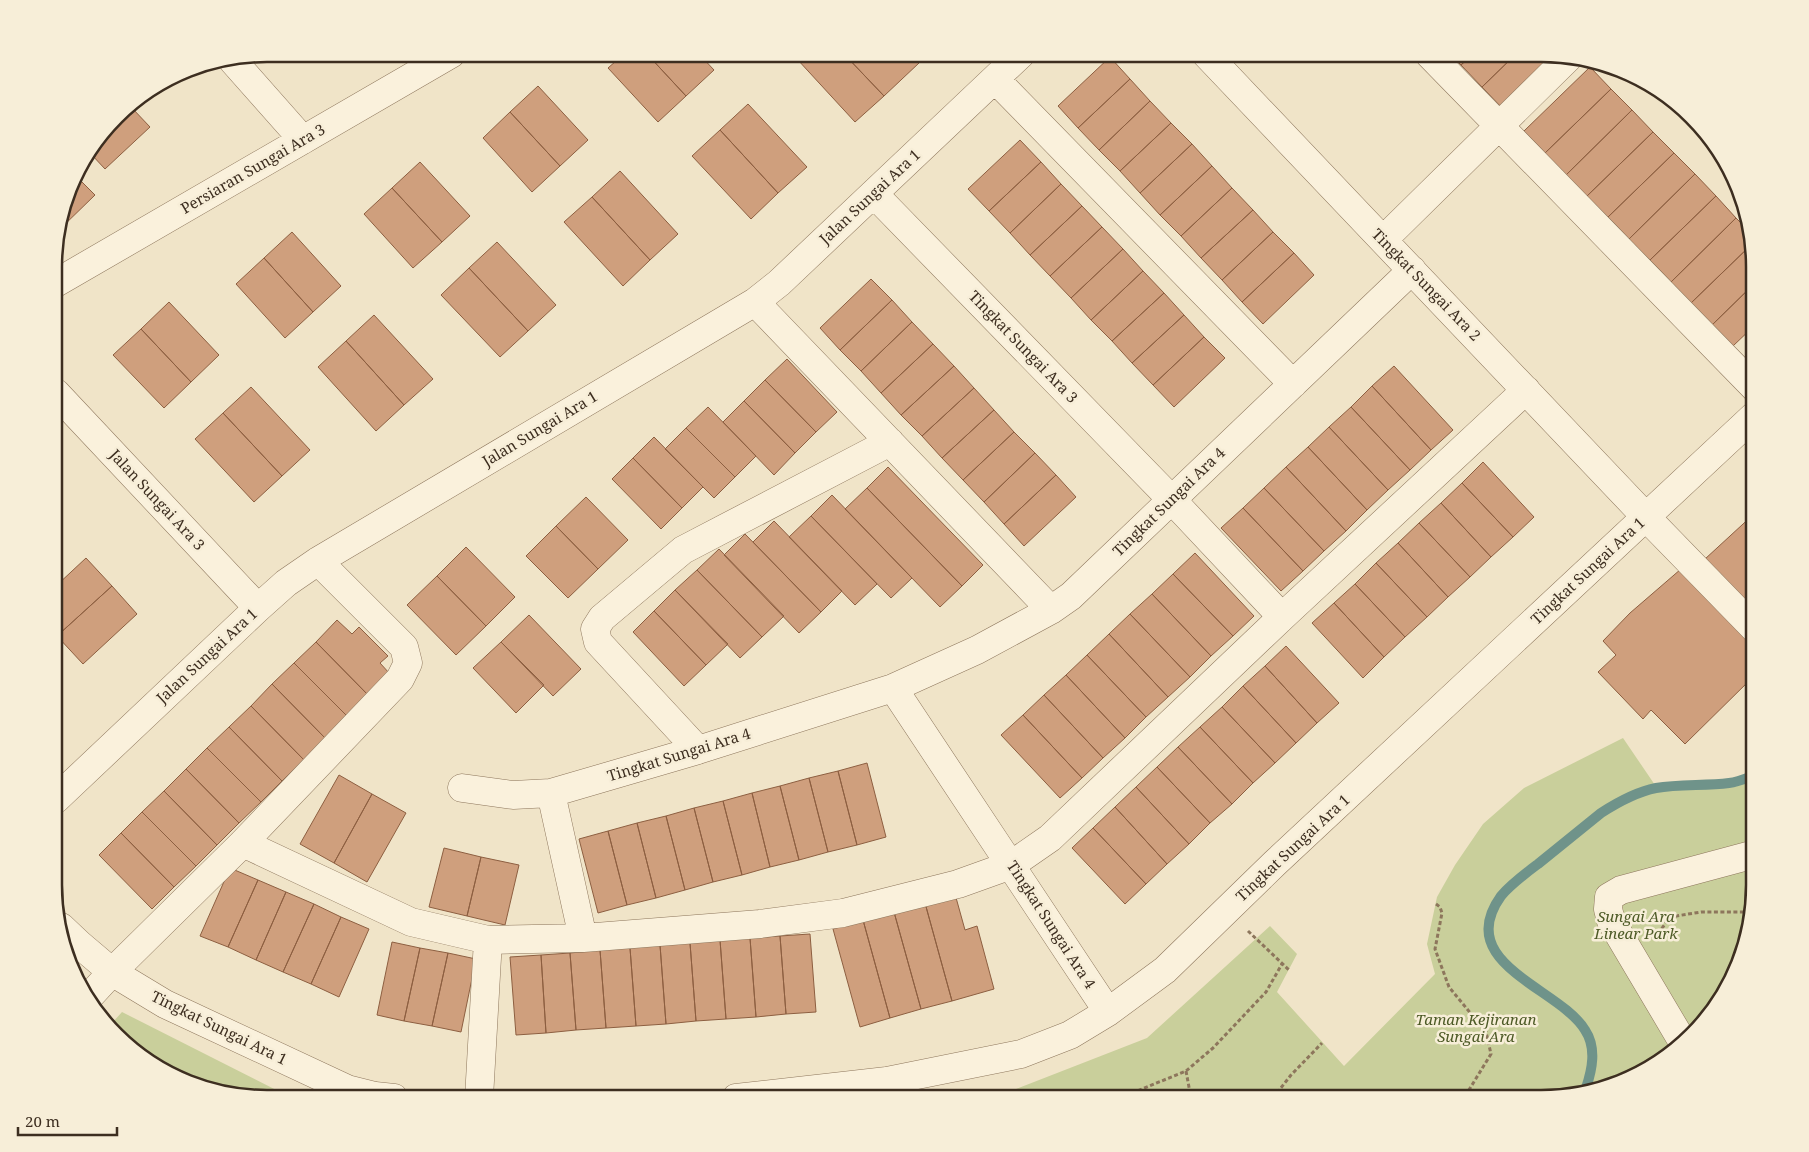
<svg xmlns="http://www.w3.org/2000/svg" width="1809" height="1152" font-family="'Noto Serif',serif">
<style>
.green{fill:#c9cf9b}
.lines{fill:none;stroke-linecap:round;stroke-linejoin:round}
.stream{stroke:#6f938a;stroke-width:10}
.building{fill:#cf9f7d;stroke:#8d5f41}
.minor-casing{stroke:#8d765c;stroke-width:29}
.path{stroke:#8d765c;stroke-width:3;stroke-dasharray:4 2.5;stroke-linecap:butt}
.minor{stroke:#faf1dc;stroke-width:28}
.labels{text-anchor:middle;stroke-width:5;stroke-linejoin:round;paint-order:stroke}
.street-label{font-size:15px;fill:#3d2e20;stroke:#f7eed8}
.park-label{font-size:15px;font-style:italic;fill:#4d5a26;stroke:#f7eed8}
.rim{fill:none;stroke:#3d2e20;stroke-width:2.5}
</style>
<rect width="100%" height="100%" fill="#f0e4c8"/>
<path class="green" d="M1623,738L1657,788L1691,784L1730,783L1755,775V898L1744,953L1719,1003L1648,1070L1555,1098H993L1147,1038L1270,926L1297,954L1277,992L1344,1066L1435,974L1427,944L1437,897L1455,865L1483,824L1524,788Z
M122,1012L292,1098H268L212,1091L149,1062L112,1023Z"/>
<g class="lines">
<path class="stream" d="M1586,1088C1592,1070 1597,1048 1585,1030C1560,988 1452,964 1501,896C1511,884 1526,873 1538,864C1559,847 1580,830 1601,813C1618,802 1636,792 1656,788C1680,784 1705,786 1729,783C1738,782 1747,778 1755,775"/>
</g>
<path class="building" d="M624,54H647L686,96L658,122L608,68Z
M647,54H699L714,70L686,96Z
M802,54H844L884,96L855,122L797,59Z
M844,54H911L919,63L884,96Z
M1450,54H1473L1461,65Z
M1473,54H1516L1482,87L1461,65Z
M1516,54H1541L1557,56L1503,109L1482,87Z
M1110,57L1130,79L1078,128L1058,106Z
M1590,67L1611,89L1545,153L1524,131Z
M1130,79L1150,101L1099,150L1078,128Z
M538,86L588,140L560,166L510,112Z
M1611,89L1632,110L1566,175L1545,153Z
M140,99L132,108L150,127L105,169L91,154L126,107Z
M1150,101L1171,123L1120,171L1099,150Z
M748,104L807,167L778,193L720,130Z
M1632,110L1653,132L1587,196L1566,175Z
M510,112L560,166L532,192L483,138Z
M1171,123L1192,144L1140,193L1120,171Z
M720,130L778,193L751,219L692,156Z
M1653,132L1674,153L1608,217L1587,196Z
M1020,140L1041,162L989,211L968,189Z
M1192,144L1212,166L1160,215L1140,193Z
M1674,153L1695,174L1629,239L1608,217Z
M420,162L470,216L442,242L392,188Z
M1041,162L1061,184L1010,233L989,211Z
M1212,166L1232,188L1181,236L1160,215Z
M620,171L678,234L650,260L592,197Z
M1695,174L1716,196L1650,260L1629,239Z
M75,175L95,195L59,230Z
M1061,184L1082,206L1030,255L1010,233Z
M392,188L442,242L413,268L364,214Z
M1232,188L1253,210L1201,258L1181,236Z
M1716,196L1736,218L1671,282L1650,260Z
M592,197L650,260L623,286L564,222Z
M1082,206L1102,227L1050,276L1030,255Z
M1253,210L1273,232L1222,280L1201,258Z
M1736,218L1747,229L1752,244L1691,303L1671,282Z
M1102,227L1123,249L1071,298L1050,276Z
M292,232L341,286L313,312L264,258Z
M1273,232L1294,253L1242,302L1222,280Z
M497,242L556,305L528,331L469,268Z
M1752,244L1755,254V283L1712,325L1691,303Z
M1123,249L1143,271L1091,320L1071,298Z
M1294,253L1314,275L1263,324L1242,302Z
M264,258L313,312L285,338L236,284Z
M469,268L528,331L500,357L441,295Z
M1143,271L1164,293L1112,341L1091,320Z
M871,279L892,300L840,350L820,328Z
M1755,283V325L1733,346L1712,325Z
M1164,293L1184,315L1132,363L1112,341Z
M892,300L912,322L861,371L840,350Z
M169,302L219,355L191,382L141,329Z
M374,315L433,379L404,405L346,341Z
M1184,315L1204,337L1153,385L1132,363Z
M912,322L933,344L881,393L861,371Z
M141,329L191,382L164,408L113,355Z
M1204,337L1225,358L1174,407L1153,385Z
M346,341L404,405L376,431L318,367Z
M933,344L954,366L901,415L881,393Z
M787,359L837,412L816,432L765,380Z
M954,366L974,388L922,436L901,415Z
M1394,366L1453,430L1431,450L1372,386Z
M765,380L816,432L795,453L744,401Z
M1372,386L1431,450L1410,470L1351,407Z
M251,387L310,450L282,476L223,413Z
M974,388L994,410L942,458L922,436Z
M744,401L795,453L774,475L723,422Z
M708,407L756,456L735,477L686,428Z
M1351,407L1410,470L1388,490L1329,427Z
M994,410L1014,432L963,480L942,458Z
M223,413L282,476L254,502L195,439Z
M1329,427L1388,490L1367,510L1308,447Z
M686,428L735,477L714,498L665,449Z
M1014,432L1035,453L984,502L963,480Z
M654,437L703,487L682,508L633,458Z
M1308,447L1367,510L1346,531L1286,467Z
M1035,453L1056,475L1004,524L984,502Z
M633,458L682,508L661,529L612,479Z
M1483,462L1534,517L1513,537L1462,483Z
M888,467L983,565L962,586L867,488Z
M1286,467L1346,531L1324,551L1264,488Z
M1056,475L1076,497L1024,546L1004,524Z
M1462,483L1513,537L1491,557L1441,503Z
M867,488L962,586L940,607L845,509Z
M1264,488L1324,551L1303,571L1243,508Z
M832,495L912,578L891,598L811,516Z
M586,497L628,540L598,569L556,526Z
M1441,503L1491,557L1470,577L1419,523Z
M1243,508L1303,571L1281,591L1221,528Z
M1755,513V614L1705,559Z
M811,516L877,584L855,605L789,537Z
M774,521L842,591L821,612L753,542Z
M1419,523L1470,577L1448,597L1398,543Z
M556,526L598,569L568,598L526,556Z
M745,534L821,612L799,633L724,555Z
M1398,543L1448,597L1427,617L1376,563Z
M466,547L515,597L486,626L437,576Z
M719,549L784,616L762,637L697,570Z
M1195,553L1254,616L1233,636L1173,574Z
M86,558L112,586L57,636L56,634V586Z
M1376,563L1427,617L1405,637L1355,584Z
M1681,569L1755,643V681L1752,678L1685,744L1651,710L1643,719L1598,672L1616,655L1603,641L1630,613Z
M697,570L762,637L740,658L675,590Z
M1173,574L1233,636L1211,656L1152,594Z
M437,576L486,626L456,655L407,605Z
M1355,584L1405,637L1384,657L1334,603Z
M112,586L137,614L83,664L57,636Z
M675,590L728,644L706,665L654,611Z
M1152,594L1211,656L1190,677L1130,614Z
M1334,603L1384,657L1363,678L1312,623Z
M654,611L706,665L684,686L633,632Z
M1130,614L1190,677L1168,697L1109,634Z
M529,615L581,669L553,696L501,642Z
M337,620L352,634L359,627L388,656L380,663L390,674L369,696L316,642Z
M1109,634L1168,697L1146,717L1087,655Z
M316,642L369,696L347,716L294,663Z
M501,642L544,685L516,713L473,668Z
M1286,646L1339,703L1317,723L1265,666Z
M1087,655L1146,717L1125,738L1066,675Z
M294,663L347,716L325,738L272,684Z
M1265,666L1317,723L1296,743L1243,686Z
M1066,675L1125,738L1103,758L1044,695Z
M272,684L325,738L304,760L251,706Z
M1243,686L1296,743L1275,763L1222,707Z
M1044,695L1103,758L1082,778L1023,715Z
M251,706L304,760L282,781L229,727Z
M1222,707L1275,763L1253,783L1200,727Z
M1023,715L1082,778L1060,798L1001,735Z
M229,727L282,781L261,802L207,748Z
M1200,727L1253,783L1232,804L1178,747Z
M1178,747L1232,804L1210,823L1157,767Z
M207,748L261,802L239,823L186,769Z
M867,763L886,837L857,845L838,771Z
M1157,767L1210,823L1189,844L1136,787Z
M186,769L239,823L217,845L164,791Z
M838,771L857,845L828,852L809,778Z
M339,775L372,794L334,863L300,844Z
M809,778L828,852L799,860L780,786Z
M780,786L799,860L770,867L752,793Z
M1136,787L1189,844L1167,864L1115,807Z
M164,791L217,845L196,866L142,812Z
M752,793L770,867L742,875L723,801Z
M372,794L406,813L367,882L334,863Z
M723,801L742,875L713,882L694,808Z
M1115,807L1167,864L1146,884L1093,828Z
M694,808L713,882L685,890L666,816Z
M142,812L196,866L174,887L121,833Z
M666,816L685,890L656,898L637,823Z
M637,823L656,898L627,905L608,831Z
M1093,828L1146,884L1125,904L1072,848Z
M608,831L627,905L598,913L579,839Z
M121,833L174,887L152,909L99,855Z
M444,848L481,857L467,916L429,907Z
M481,857L519,865L505,925L467,916Z
M230,868L258,880L228,947L200,936Z
M258,880L286,892L256,960L228,947Z
M286,892L314,904L283,972L256,960Z
M955,894L965,930L977,926L994,989L952,1001L925,903Z
M925,903L952,1001L921,1009L894,912Z
M314,904L341,917L311,984L283,972Z
M894,912L921,1009L890,1018L863,920Z
M341,917L369,929L339,997L311,984Z
M863,920L890,1018L860,1027L833,929Z
M810,934L816,1012L786,1014L780,936Z
M780,936L786,1014L756,1017L750,938Z
M750,938L756,1017L726,1019L720,940Z
M720,940L726,1019L696,1021L690,943Z
M392,942L420,948L404,1021L377,1015Z
M690,943L696,1021L666,1024L660,945Z
M660,945L666,1024L636,1026L630,948Z
M420,948L448,953L432,1026L404,1021Z
M630,948L636,1026L606,1028L600,950Z
M600,950L606,1028L576,1030L570,953Z
M448,953L476,959L461,1032L432,1026Z
M570,953L576,1030L546,1033L541,955Z
M541,955L546,1033L516,1035L510,957Z"/>
<g class="lines">
<g class="minor-casing">
<path id="minor" d="M1206,54L1646,517L1755,629
M1429,54L1755,388
M233,61L303,140
M995,79L1293,384
M874,194L1172,500L1282,617
M1383,240L1569,57
M56,283L451,54
M755,302L1051,610
M56,393L258,608
M893,688L1108,1012
M698,750L598,642L595,629L602,618L683,550L890,442
M462,788L513,795L551,793L698,750L893,688L977,650L1051,610L1071,596L1412,270
M551,793L583,938
M56,799L258,608L286,583L318,561L755,302L779,283L1021,54
M243,843L411,922L488,940L583,938L760,924L843,913L958,884L1011,865L1050,838L1282,617L1526,390
M61,927L79,944L112,972L165,1004L347,1089L375,1096L394,1098
M88,998L112,972L243,843L400,679L408,663L404,647L318,561
M1681,1039L1611,921L1608,909L1609,897L1621,890L1755,854
M479,1098L488,940
M736,1098L887,1081L1021,1054L1070,1035L1108,1012L1165,970L1275,863L1755,415"/>
</g>
<path class="path" d="M1436,904L1440,907L1442,913L1435,949L1449,987L1486,1032L1491,1054L1464,1098
M1248,931L1289,970
M1660,941V931L1670,917L1701,912H1752
M1186,1071L1191,1098
M1120,1098L1186,1071L1213,1048L1266,992L1282,964
M1273,1098L1291,1075L1322,1043"/>
<use href="#minor" class="minor"/>
</g>
<g class="labels">
<g class="street-label">
<text transform="translate(253 169) rotate(-30)" y="5">Persiaran Sungai Ara 3</text>
<text transform="translate(870 197) rotate(-43)" y="5">Jalan Sungai Ara 1</text>
<text transform="translate(1426 285) rotate(46)" y="5">Tingkat Sungai Ara 2</text>
<text transform="translate(1023 347) rotate(46)" y="5">Tingkat Sungai Ara 3</text>
<text transform="translate(540 429) rotate(-31)" y="5">Jalan Sungai Ara 1</text>
<text transform="translate(157 500) rotate(47)" y="5">Jalan Sungai Ara 3</text>
<text transform="translate(1169 502) rotate(-44)" y="5">Tingkat Sungai Ara 4</text>
<text transform="translate(1588 571) rotate(-43)" y="5">Tingkat Sungai Ara 1</text>
<text transform="translate(207 656) rotate(-43)" y="5">Jalan Sungai Ara 1</text>
<text transform="translate(679 755) rotate(-17)" y="5">Tingkat Sungai Ara 4</text>
<text transform="translate(1293 848) rotate(-43)" y="5">Tingkat Sungai Ara 1</text>
<text transform="translate(1051 925) rotate(57)" y="5">Tingkat Sungai Ara 4</text>
<text transform="translate(219 1028) rotate(26)" y="5">Tingkat Sungai Ara 1</text>
</g>
<g class="park-label">
<text x="1636" y="922">Sungai Ara<tspan x="1636" dy="17">Linear Park</tspan></text>
<text x="1476" y="1025">Taman Kejiranan<tspan x="1476" dy="17">Sungai Ara</tspan></text>
</g>
</g>
<path d="M0 0H1809V1152H0ZM267 62H1541A205 205 0 0 1 1746 267V885A205 205 0 0 1 1541 1090H267A205 205 0 0 1 62 885V267A205 205 0 0 1 267 62Z" fill="#f7eed8" fill-rule="evenodd"/>
<path class="rim" d="M267 62H1541A205 205 0 0 1 1746 267V885A205 205 0 0 1 1541 1090H267A205 205 0 0 1 62 885V267A205 205 0 0 1 267 62Z"/>
<path d="M18 1127v8h99v-8" fill="none" stroke="#3d2e20" stroke-width="2.5"/>
<text x="25" y="1127" font-size="15" fill="#3d2e20" stroke="#f7eed8" stroke-width="4" paint-order="stroke">20 m</text>
</svg>
